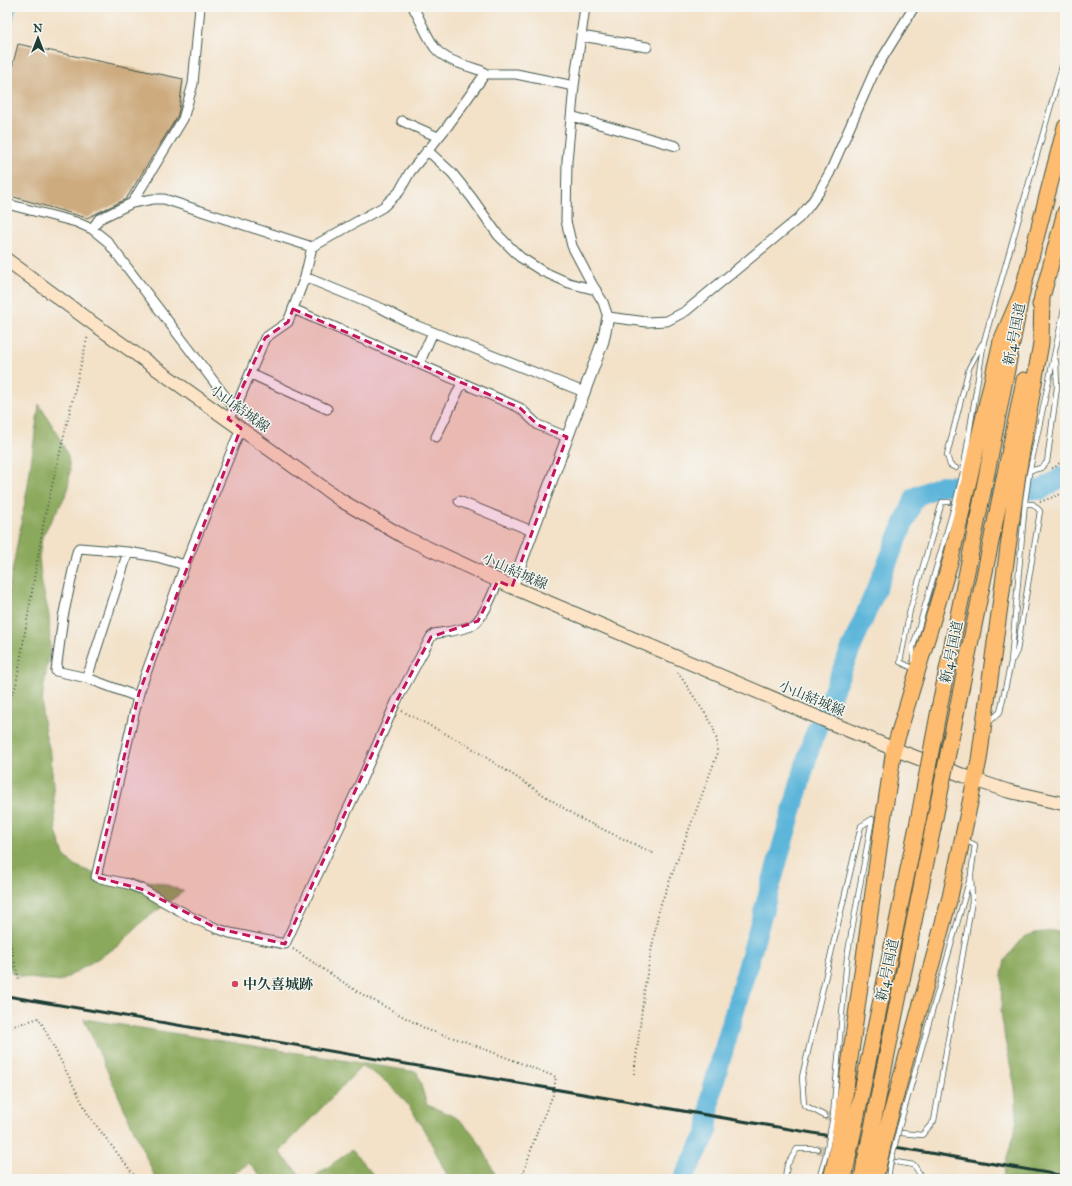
<svg xmlns="http://www.w3.org/2000/svg" width="1072" height="1186" font-family="'IM FELL Great Primer','Noto Serif JP',serif">
<style>
.forest{fill:#8ba95c;stroke:#557348}
.lines{fill:none;stroke-linecap:round;stroke-linejoin:round}
.stream{stroke:#5db6da;stroke-width:3.5}
.river{stroke:#5db6da;stroke-width:20}
.building{fill:#cdab7f}
.minor-tunnel{stroke:#c9c0aa;stroke-width:9;stroke-dasharray:9 4.5;stroke-linecap:butt}
.service-casing{stroke:#3f564a;stroke-width:6}
.minor-casing{stroke:#3f564a;stroke-width:11}
.tertiary-casing{stroke:#3f564a;stroke-width:13}
.secondary-casing{stroke:#3f564a;stroke-width:15}
.trunk-casing{stroke:#3f564a;stroke-width:17}
.path{stroke:#3f564a;stroke-width:2;stroke-dasharray:1 3;stroke-linecap:butt}
.service{stroke:#fff;stroke-width:4.5}
.minor{stroke:#fff;stroke-width:9}
.tertiary{stroke:#fff;stroke-width:11}
.secondary{stroke:#fee4c6;stroke-width:13}
.trunk{stroke:#fdbc70;stroke-width:15}
.rail{stroke:#1f3d34;stroke-width:3}
.service-bridge-casing{stroke:#3f564a;stroke-width:6;stroke-linecap:butt}
.trunk-bridge-casing{stroke:#3f564a;stroke-width:17;stroke-linecap:butt}
.service-bridge{stroke:#fff;stroke-width:4.5}
.trunk-bridge{stroke:#fdbc70;stroke-width:15}
.marked{fill:#c2185b;fill-opacity:0.2;stroke:#c2185b;stroke-width:3;stroke-dasharray:8 5;stroke-linejoin:round}
.poi-dot{fill:#d1495b;stroke:#f6f6f2;stroke-width:1.5}
.labels{text-anchor:middle;stroke-width:3;stroke-linejoin:round;paint-order:stroke}
.street-label{font-size:14px;fill:#1f3d34;stroke:#f6f6f2}
.poi-label{font-size:14px;font-weight:bold;fill:#1f3d34;stroke:#f6f6f2;text-anchor:start}
</style>
<rect width="100%" height="100%" fill="#f6f6f2"/>
<filter id="ink" filterUnits="userSpaceOnUse"><feTurbulence type="fractalNoise" baseFrequency=".025" numOctaves="2"/><feDisplacementMap in="SourceGraphic" scale="8" xChannelSelector="R" yChannelSelector="G"/><feConvolveMatrix kernelMatrix="1 2 1 2 8 2 1 2 1" color-interpolation-filters="sRGB"/></filter>
<filter id="wash" filterUnits="userSpaceOnUse"><feTurbulence type="fractalNoise" baseFrequency=".012" numOctaves="4" result="noise"/><feDisplacementMap in="SourceGraphic" scale="16" xChannelSelector="R" yChannelSelector="G"/><feGaussianBlur stdDeviation="0.9" result="paint"/><feColorMatrix in="noise" values="0 0 0 0 0 0 0 0 0 0 0 0 0 0 0 0 0 1.4 0 .05"/><feComposite in="paint" operator="in"/></filter>
<g filter="url(#wash)">
<rect width="100%" height="100%" fill="#f3e1c8"/>
<path class="forest" d="M39,404L57,433L68,456L70,470L68,490L60,506L49,524L42,537L39,558L42,584L49,615L50,650L43,690L42,712L45,733L51,755L56,831L64,855L74,865L95,874L130,878L161,883L184,891L144,920L118,946L60,982L22,977L12,973L7,959V599L28,485Z
M1053,931L1065,932V1179H1003L1007,1157L1014,1136L1017,1118L1015,1087L1005,1040L1001,1011L1002,975L1005,960L1024,937L1035,933Z
M84,1019L417,1072L427,1105C437,1109 448,1113 458,1119C478,1134 487,1157 497,1179H449C431,1143 411,1096 375,1074C371,1071 366,1069 361,1067L279,1152L304,1179H263L249,1163L226,1179H156Z
M352,1150L377,1179H311Z"/>
<g class="lines">
<path class="stream" d="M7,37L15,7"/>
<path class="river" d="M683,1179L707,1133L711,1094L812,741L915,497L942,485L1041,490L1065,475"/>
</g>
<g id="blocks">
<path class="building" d="M18,44L183,79L179,110L177,117L126,199L87,218L7,195V87Z"/>
</g>
</g>
<g filter="url(#ink)">
<use href="#blocks" fill-opacity="0" stroke="#3f564a" stroke-width="1"/>
<g class="lines">
<path class="minor-tunnel" d="M825,1116L901,1133
M817,1149L896,1162"/>
<g class="service-casing">
<path id="service" d="M956,468L950,465L947,455L969,368L982,344
M1033,470L1041,468L1047,462L1057,387L1056,361
M1013,659L1017,651L1040,511L1033,504H1027
M915,664L913,660V647L956,500L963,472L984,341L1065,56
M917,670L900,662L910,610L942,502H949
M988,723L1000,712L1011,662L1025,502L1029,474L1065,304
M825,1116L804,1105L802,1077L861,826L872,819
M833,1116L847,957L872,819
M899,1128L970,878
M901,1133L922,1135L934,1121L972,901L971,874L975,845L965,840
M896,1162L914,1165L921,1176L920,1179
M785,1179L787,1165L797,1149H817
M819,1179L826,1154
M888,1179L890,1165"/>
</g>
<g class="minor-casing">
<path id="minor" d="M413,7C420,19 427,37 435,48C445,61 468,66 482,71L485,74H516L574,86
M585,7L574,86L567,161L566,221L572,246L592,284L603,302L608,317L647,322L667,321L686,311L799,218L809,206L819,192L830,172L875,70L914,7
M581,36L647,47
M571,116L676,146
M402,121L438,137
M427,150L452,173L472,198L498,235L520,257L542,271L569,283L596,290
M132,203L183,119L193,84L200,7
M7,204L76,222L92,229L107,241L234,408
M92,229L99,219L132,203L153,199H164L312,247L383,207L399,192L410,172L447,127L485,74
M305,277L383,309L410,323L584,392
M293,309L520,408L538,425L567,437
M419,364L433,332
M251,374L327,409
M228,419L238,402L265,338L288,322L305,277L312,247
M241,428L185,565L139,693L96,877L128,884L141,889L193,918L216,928L230,933L285,944L361,781L396,702L431,637L434,634C445,632 461,630 471,626C483,621 493,593 498,581
M436,437L462,383
M459,501L532,531
M87,678L128,552
M138,697L87,678L56,671L63,617L77,552L79,548L128,552L157,557L185,565"/>
</g>
<g class="tertiary-casing">
<path id="tertiary" d="M512,587L603,341L608,317"/>
</g>
<g class="secondary-casing">
<path id="secondary" d="M7,260L91,322L342,501L404,537L512,587L831,723L894,749L975,780L1008,791L1065,804"/>
</g>
<g class="trunk-casing">
<path id="trunk" d="M1040,305L1065,212
M940,704L987,473L1022,292L1065,127
M957,709L1024,380
M842,1117L881,834L894,749L951,559L1001,341L1022,292
M856,1120L918,821
M873,1123L933,828
M888,1125L950,897L979,760L1018,474L1041,343L1042,295
M831,1179L836,1157
M844,1179L848,1158
M862,1179L865,1161
M875,1179L879,1163"/>
</g>
<path class="path" d="M1052,468H1054L1065,458
M1040,502L1061,494L1065,491
M7,710L16,685L45,515L88,335
M402,711L467,745L579,818L655,854
M7,931L19,980
M293,949L358,992L428,1030L464,1041L556,1077L553,1095L538,1129L522,1177L520,1179
M7,1028L39,1018L89,1116L137,1179
M634,1074L645,985L659,909L717,755V740L712,724L677,671"/>
<use href="#service" class="service"/>
<use href="#minor" class="minor"/>
<use href="#tertiary" class="tertiary"/>
<use href="#secondary" class="secondary"/>
<use href="#trunk" class="trunk"/>
<path class="rail" d="M7,996L1065,1176"/>
<g class="service-bridge-casing">
<path id="service-bridge" d="M826,1154L833,1116
M890,1165L899,1128"/>
</g>
<g class="trunk-bridge-casing">
<path id="trunk-bridge" d="M918,821L940,704
M933,828L957,709
M836,1157L842,1117
M848,1158L856,1120
M865,1161L873,1123
M879,1163L888,1125"/>
</g>
<use href="#service-bridge" class="service-bridge"/>
<use href="#trunk-bridge" class="trunk-bridge"/>
</g>
</g>
<path class="marked" d="M293,309L520,408L538,425L567,437L512,587L498,581L478,621L431,637L396,702L285,944L216,928L141,889L96,877L139,693L241,428L228,419L265,338L288,322Z"/>
<circle class="poi-dot" cx="235" cy="984" r="4"/>
<g class="labels">
<g class="street-label">
<text transform="translate(1014 334) rotate(-79)" y="5">新4号国道</text>
<text transform="translate(240 408) rotate(36)" y="5">小山結城線</text>
<text transform="translate(515 571) rotate(24)" y="5">小山結城線</text>
<text transform="translate(951 652) rotate(-78)" y="5">新4号国道</text>
<text transform="translate(812 698) rotate(23)" y="5">小山結城線</text>
<text transform="translate(887 970) rotate(-78)" y="5">新4号国道</text>
</g>
<g class="poi-label">
<text x="243" y="989">中久喜城跡</text>
</g>
</g>
<rect width="1072" height="1186" fill="none" stroke="#f6f6f2" stroke-width="24"/>
<g transform="translate(38 38)" stroke="#f6f6f2" stroke-width="3" paint-order="stroke">
<path d="M0-3L7 15L0 10L-7 15Z" fill="#1f3d34"/>
<text y="-6" font-size="11" font-weight="bold" text-anchor="middle" fill="#1f3d34">N</text>
</g>
</svg>
